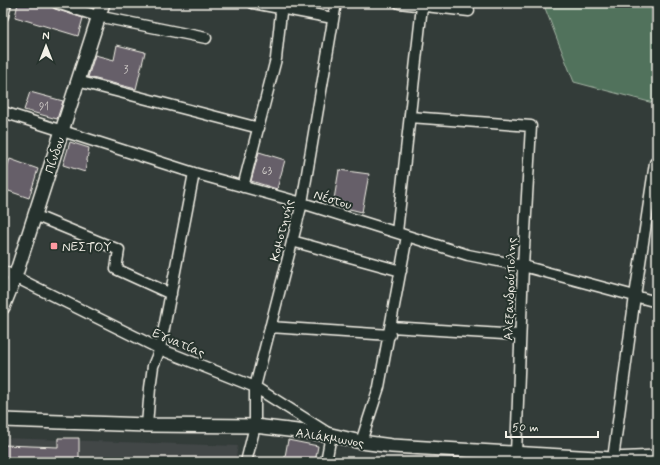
<svg xmlns="http://www.w3.org/2000/svg" width="660" height="465" font-family="Mynerve,sans-serif">
<style>
.built{fill:#424647}
.green{fill:#51725c;stroke:#a2b2a2}
.building{fill:#665f69;stroke:#f4f1e8}
.lines{fill:none;stroke-linecap:round;stroke-linejoin:round}
.minor-casing{stroke:#f4f1e8;stroke-width:13}
.tertiary-casing{stroke:#f4f1e8;stroke-width:16}
.minor{stroke:#26332d;stroke-width:10}
.tertiary{stroke:#26332d;stroke-width:13}
.poi-dot{fill:#ff9aa2;stroke:#26332d;stroke-width:1.5}
.labels{text-anchor:middle;stroke-width:4;stroke-linejoin:round;paint-order:stroke}
.number-label{font-size:11px;fill:#d0ccc8}
.street-label{font-size:13px;fill:#f4f1e8;stroke:#26332d}
.poi-label{font-size:13px;fill:#f4f1e8;stroke:#26332d;text-anchor:start}
</style>
<rect width="100%" height="100%" fill="#333c39"/>
<filter id="ink" filterUnits="userSpaceOnUse"><feTurbulence type="fractalNoise" baseFrequency=".025" numOctaves="2"/><feDisplacementMap in="SourceGraphic" scale="8" xChannelSelector="R" yChannelSelector="G"/><feConvolveMatrix kernelMatrix="1 2 1 2 8 2 1 2 1" color-interpolation-filters="sRGB"/></filter>
<g filter="url(#ink)">
<path class="built" d="M3,438L238,446L235,462H3Z"/>
<path class="green" d="M543,3H657V104L574,82Z"/>
<path class="building" d="M18,3H51L52,7L55,9L83,18L78,36L15,17Z
M117,45L145,52L136,89L88,77L95,55L114,60Z
M30,92L63,101L57,119L24,110Z
M70,142L89,148L85,172L63,165Z
M259,152L285,160L277,189L251,181Z
M10,159L38,169L29,198L3,189V178Z
M339,170L369,174L362,212L333,205Z
M58,438H79V462H3V445L58,447Z
M288,440L318,446L315,462H284Z"/>
<g class="lines">
<g class="minor-casing">
<path id="minor" d="M57,3L97,16L206,38
M253,3L333,18
M399,3L469,11
M3,16L6,3
M77,81L259,128
M3,112L194,173L302,203L468,255L523,266L657,302
M410,117L531,126L523,266L516,454
M243,187L276,59L282,3
M34,215L119,250L116,269L171,294
M397,232L422,6
M292,241L401,271
M3,271L160,349L255,387L331,435L326,462
M270,327L390,335
M391,327L520,335
M147,425L150,388L153,366L160,349L194,173
M361,442L379,387L407,236
M613,459L635,296L655,163
M246,462L255,426V387L302,203L336,3"/>
</g>
<g class="tertiary-casing">
<path id="tertiary" d="M3,307L15,277L103,3
M3,420L147,425L255,426L331,435L361,442L392,446L613,459L657,457"/>
</g>
<use href="#minor" class="minor"/>
<use href="#tertiary" class="tertiary"/>
</g>
</g>
<rect class="poi-dot" x="50" y="242" width="8" height="8" rx="2"/>
<g class="labels">
<g class="number-label">
<text x="126" y="73">3</text>
<text x="44" y="110">91</text>
<text x="267" y="174">63</text>
</g>
<g class="street-label">
<text transform="translate(54 155) rotate(-72)" y="5">Πίνδου</text>
<text transform="translate(333 199) rotate(17)" y="5">Νέστου</text>
<text transform="translate(281 230) rotate(-76)" y="5">Κομοτηνής</text>
<text transform="translate(509 289) rotate(-88)" y="5">Αλεξανδρούπολης</text>
<text transform="translate(179 342) rotate(23)" y="5">Εγνατίας</text>
<text transform="translate(330 437) rotate(9)" y="5">Αλιάκμωνος</text>
</g>
<g class="poi-label">
<text x="62" y="251">ΝΕΣΤΟΥ</text>
</g>
</g>
<rect width="660" height="465" fill="none" stroke="#26332d" stroke-width="16"/>
<rect x="8" y="8" width="644" height="449" fill="none" stroke="#f4f1e8" stroke-width="1.5" filter="url(#ink)"/>
<g transform="translate(46 46)" stroke="#26332d" stroke-width="3" paint-order="stroke">
<path d="M0-3L7 15L0 10L-7 15Z" fill="#f4f1e8"/>
<text y="-6" font-size="11" font-weight="bold" text-anchor="middle" fill="#f4f1e8">N</text>
</g>
<path d="M506 431v6h92v-6" fill="none" stroke="#f4f1e8" stroke-width="2"/>
<text x="512" y="431" font-size="12" fill="#f4f1e8" stroke="#26332d" stroke-width="3" paint-order="stroke">50 m</text>
</svg>
